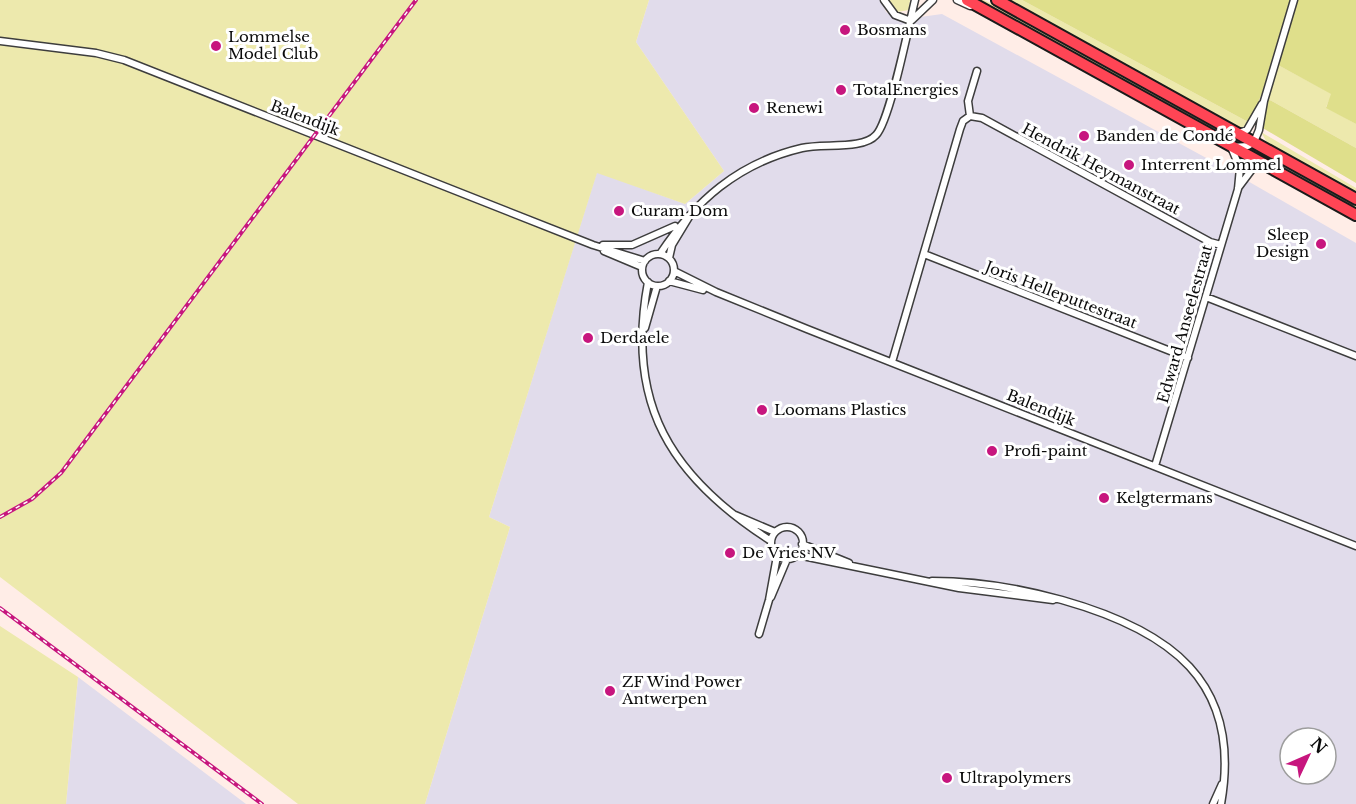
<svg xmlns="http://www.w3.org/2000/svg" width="1356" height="804" font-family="'Libre Baskerville',serif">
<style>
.industrial{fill:#e1dceb;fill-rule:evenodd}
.green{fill:#ede9ad}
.forest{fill:#dfdf8b}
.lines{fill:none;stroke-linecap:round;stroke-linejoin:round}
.street-casing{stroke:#3d3d3d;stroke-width:9}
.highway-casing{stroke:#1b1b1b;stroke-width:14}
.street{stroke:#fff;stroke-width:6}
.highway{stroke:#ff4555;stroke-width:10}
.rail-casing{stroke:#c7167e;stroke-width:4}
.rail{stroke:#fff;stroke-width:1.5;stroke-dasharray:4.5;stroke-linecap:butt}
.poi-dot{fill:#c7167e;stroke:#fff;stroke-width:2}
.labels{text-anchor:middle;stroke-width:6;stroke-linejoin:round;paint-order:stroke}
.poi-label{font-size:15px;fill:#0a0a0a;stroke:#fff;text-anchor:start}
.street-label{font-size:15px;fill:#0a0a0a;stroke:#fff}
</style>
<rect width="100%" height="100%" fill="#ffede7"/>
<path class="industrial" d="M649,0H881L886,12L899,20L942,14L1232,172L1356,243V804H425L510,527L489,517L597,172L685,204L724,171L636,42ZM1290,738H1326V774H1290Z
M78,677L246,804H66Z"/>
<path class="green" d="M0,0H649L636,42L724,171L685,204L597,173L489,517L510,527L425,804H298L0,577Z
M888,0H910L909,10L897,12Z
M973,0H984L1008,12L1233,139L1182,111L1171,109Z
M1007,0H1022L1250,123L1241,128Z
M1278,65L1332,94L1326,107L1356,124V148L1268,99Z
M1261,132L1356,188V194L1269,146Z
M1268,160L1356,205V212Z
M0,626L78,677L66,804H0Z"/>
<path class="forest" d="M1022,0H1290L1262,93L1250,123Z
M1297,0H1356V124L1326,108L1331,94L1278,65Z
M1268,99L1356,148V183L1261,127Z"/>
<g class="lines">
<g class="street-casing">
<path id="street" d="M884,0L895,15L911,21
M957,0L970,6
M912,20L933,0
M0,41L96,53L124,60L593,245L645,261
M970,116L968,101L977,71
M1238,133L1247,130L1262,104
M1238,188L1253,168H1265
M603,245H632L675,226
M604,251L642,267
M660,254C695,201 738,163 802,148C823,143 863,150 876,135C890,121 909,24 915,0
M924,254L1188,358
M642 270a16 16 0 1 1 32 0a16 16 0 1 1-32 0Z
M669,258L672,245L689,217
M674,271L716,292L807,329L1356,546
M669,281L703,290
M648,282C625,404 671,477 771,541
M1206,297L1356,356
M645,328L657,286
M892,362L960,129L963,121L970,116L982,118L1210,242L1221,245
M1155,466L1238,189L1240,168L1231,147L1248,146L1254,142L1259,130L1264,101L1294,0
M735,515L775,532
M771 543a16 16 0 1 1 32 0a16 16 0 1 1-32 0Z
M802,544L849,563
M798,555L959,588L1053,600
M932,581C976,581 1019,588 1062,600C1168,630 1243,680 1221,804
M771,597L787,559
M759,634L769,600L777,556
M1213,804L1222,784"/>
</g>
<g class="highway-casing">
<path id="highway" d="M967,0L1356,215
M997,0L1356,199"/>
</g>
<use href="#street" class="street"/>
<use href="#highway" class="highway"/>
<g class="rail-casing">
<path id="rail" d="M0,517L32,499L61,473L416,0
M0,608L262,804"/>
</g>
<use href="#rail" class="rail"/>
</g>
<g class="poi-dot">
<circle cx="845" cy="30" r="6"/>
<circle cx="216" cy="46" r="6"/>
<circle cx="841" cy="90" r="6"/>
<circle cx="754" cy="108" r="6"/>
<circle cx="1084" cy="136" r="6"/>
<circle cx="1129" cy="165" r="6"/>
<circle cx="619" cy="211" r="6"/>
<circle cx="1321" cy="244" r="6"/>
<circle cx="588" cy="338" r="6"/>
<circle cx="762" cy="410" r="6"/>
<circle cx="992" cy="451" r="6"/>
<circle cx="1104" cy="498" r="6"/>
<circle cx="730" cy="553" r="6"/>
<circle cx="610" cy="691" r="6"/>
<circle cx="947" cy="778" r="6"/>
</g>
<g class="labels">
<g class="poi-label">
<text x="857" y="35">Bosmans</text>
<text x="228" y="42">Lommelse<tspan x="228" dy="17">Model Club</tspan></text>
<text x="853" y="95">TotalEnergies</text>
<text x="766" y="113">Renewi</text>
<text x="1096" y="141">Banden de Condé</text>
<text x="1141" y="170">Interrent Lommel</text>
<text x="631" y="216">Curam Dom</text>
<text x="1309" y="240" text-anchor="end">Sleep<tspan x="1309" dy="17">Design</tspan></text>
<text x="600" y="343">Derdaele</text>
<text x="774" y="415">Loomans Plastics</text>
<text x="1004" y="456">Profi-paint</text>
<text x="1116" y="503">Kelgtermans</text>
<text x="742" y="558">De Vries NV</text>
<text x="622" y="687">ZF Wind Power<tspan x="622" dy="17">Antwerpen</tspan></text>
<text x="959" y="783">Ultrapolymers</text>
</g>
<g class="street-label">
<text transform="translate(305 118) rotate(21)" y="5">Balendijk</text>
<text transform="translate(1101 169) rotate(28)" y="5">Hendrik Heymanstraat</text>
<text transform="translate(1061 295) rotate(21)" y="5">Joris Helleputtestraat</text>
<text transform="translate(1185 324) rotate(-74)" y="5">Edward Anseelestraat</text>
<text transform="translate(1041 408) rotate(22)" y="5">Balendijk</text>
</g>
</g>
<g transform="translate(1308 756) rotate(46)"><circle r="28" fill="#ffffff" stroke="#9d9d9d" stroke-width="1.5"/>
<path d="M0-4.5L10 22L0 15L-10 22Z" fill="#c7167e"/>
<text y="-9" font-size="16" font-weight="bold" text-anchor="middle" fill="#0a0a0a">N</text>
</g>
</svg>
